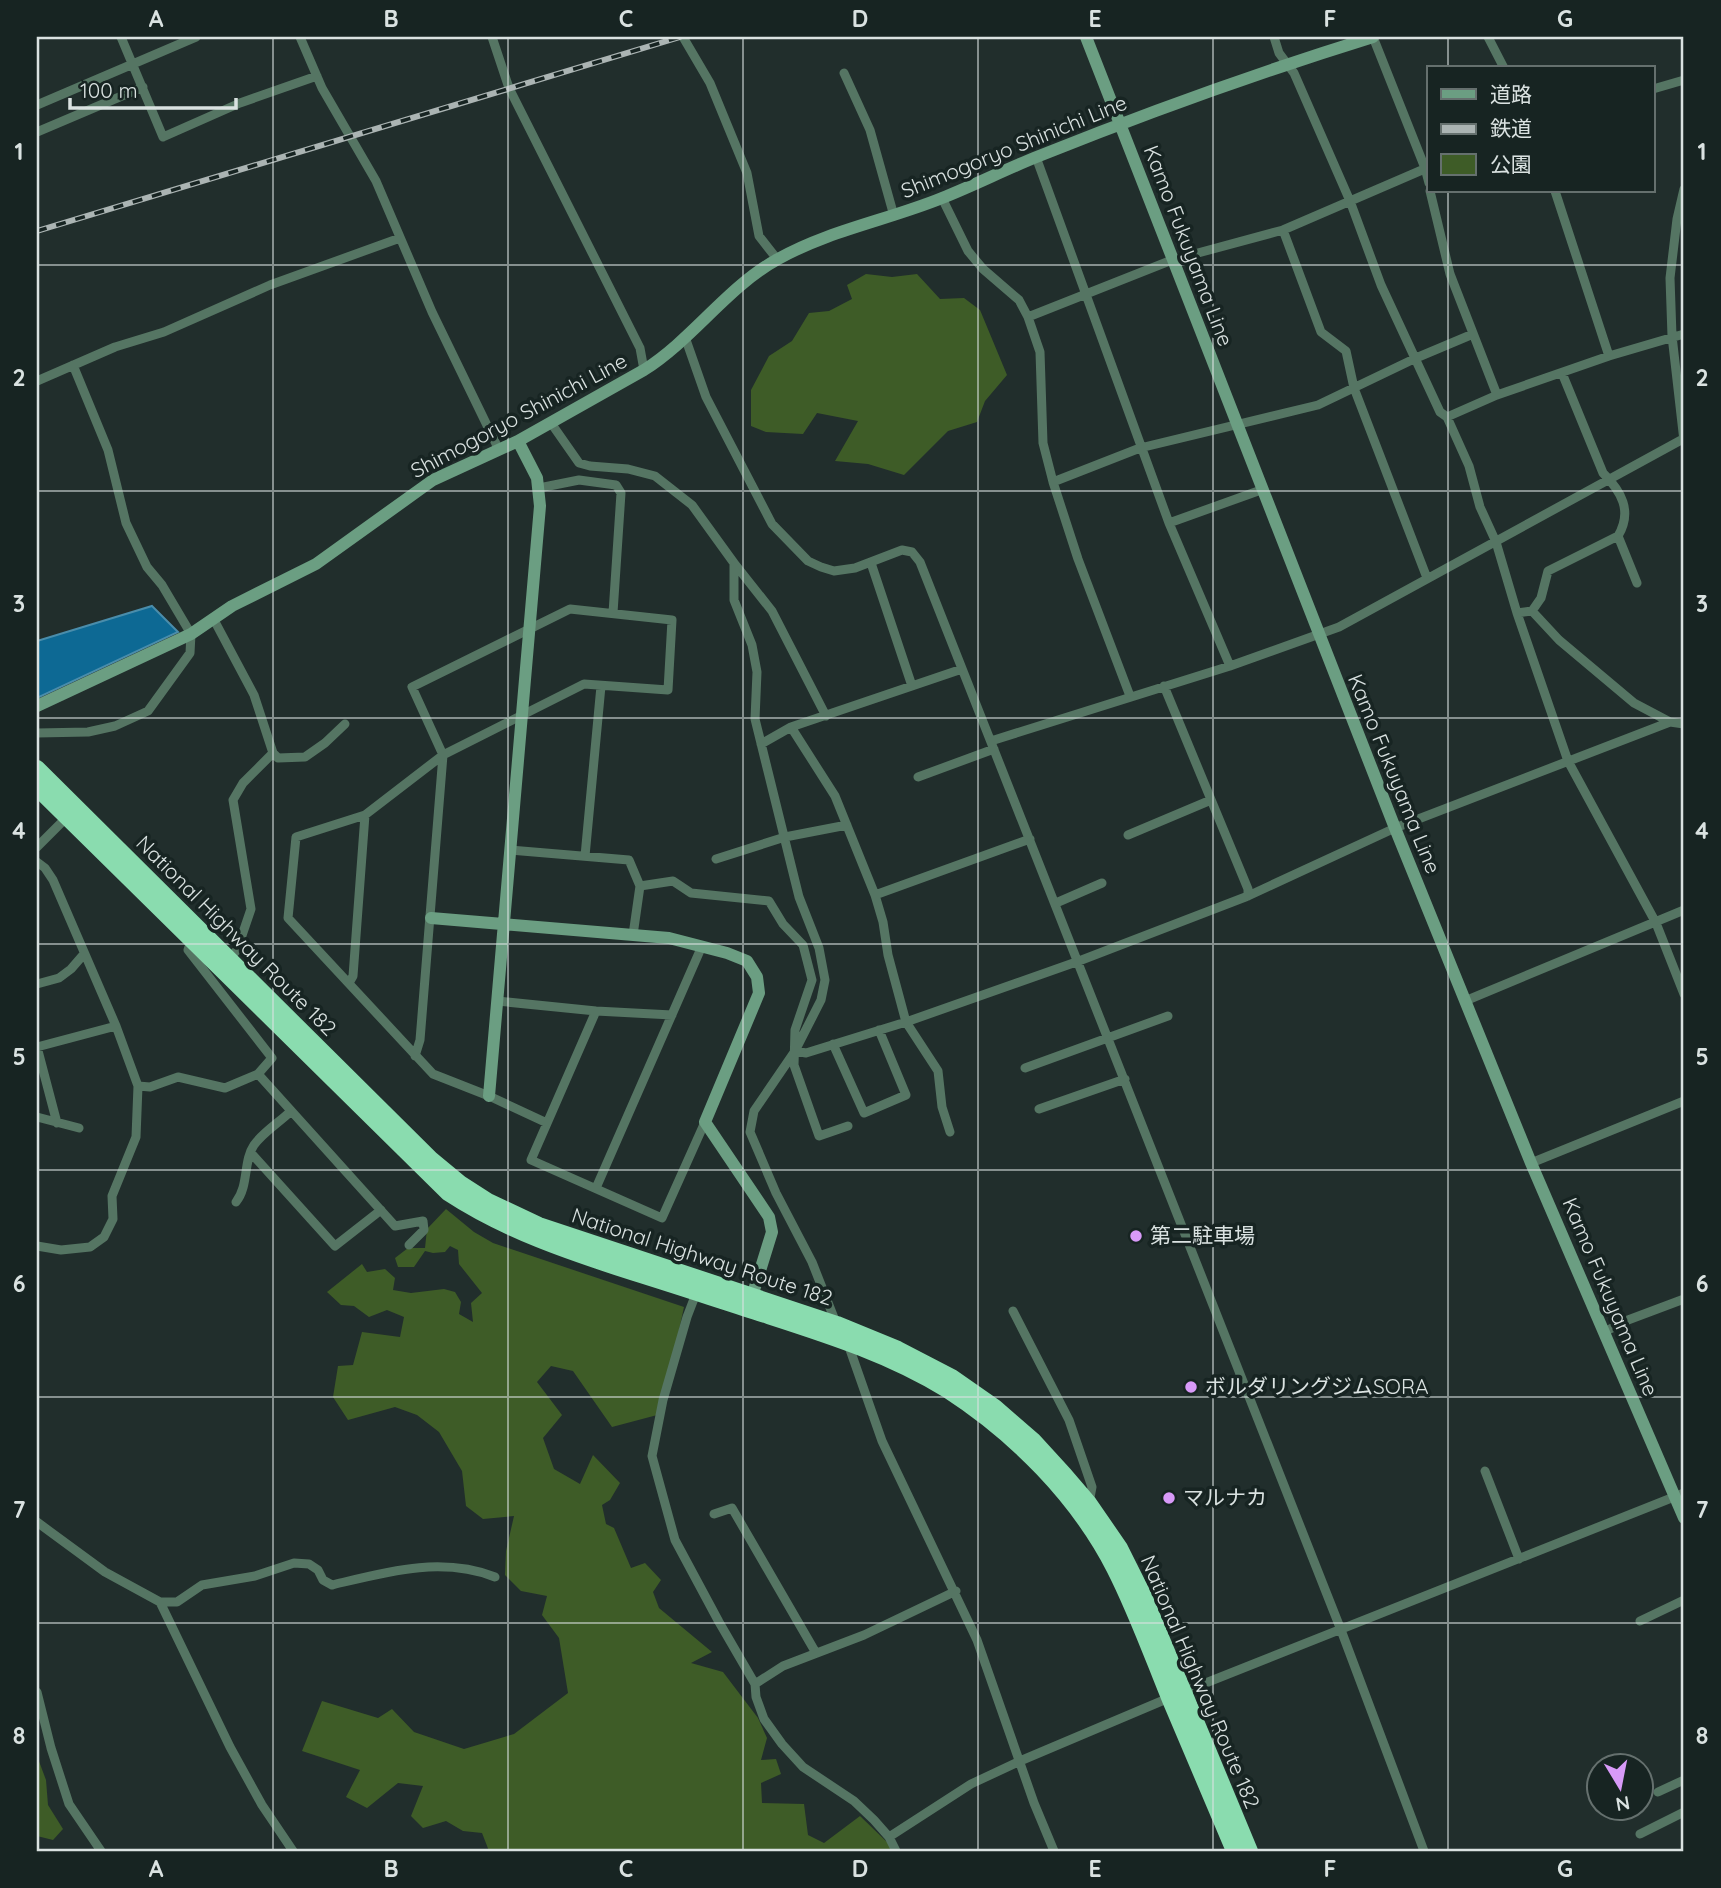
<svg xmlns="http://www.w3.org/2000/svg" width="1721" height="1888" font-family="Quicksand,'Noto Sans JP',sans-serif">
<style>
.green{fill:#3e5c27}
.water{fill:#0d6994;stroke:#4a8dab;stroke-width:2}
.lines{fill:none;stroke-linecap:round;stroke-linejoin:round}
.street{stroke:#557563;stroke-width:9}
.secondary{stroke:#6b9e82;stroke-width:12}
.highway{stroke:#8adcaf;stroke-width:16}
.rail-casing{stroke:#abb4b3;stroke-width:6}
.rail{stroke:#172422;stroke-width:3.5;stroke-dasharray:10;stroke-linecap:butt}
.grid{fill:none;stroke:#dae2e1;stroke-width:2;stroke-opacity:0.55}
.poi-dot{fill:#d89af8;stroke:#172422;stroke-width:2.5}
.labels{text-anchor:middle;stroke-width:7;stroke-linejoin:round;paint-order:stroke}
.street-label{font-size:21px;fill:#dae2e1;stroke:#172422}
.poi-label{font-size:21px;fill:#dae2e1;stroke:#172422;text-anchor:start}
.neatline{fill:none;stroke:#dae2e1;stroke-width:2.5}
.grid-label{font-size:23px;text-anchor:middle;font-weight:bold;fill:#dae2e1}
</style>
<rect width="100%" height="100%" fill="#212e2c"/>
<path class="green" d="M866,274L892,277L917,274L940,299L964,298L980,310L1007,375L985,401L977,422L948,431L904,475L868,464L835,461L858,421L817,413L803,434L766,432L751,426V390L769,356L792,341L809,313L829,311L852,299L847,285Z
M446,1209L474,1232L493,1243L684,1307L661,1414L612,1427L573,1371L551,1366L537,1382L562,1415L543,1438L554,1469L580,1484L593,1455L620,1483L610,1500L602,1505L606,1524L614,1528L631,1568L645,1563L661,1580L653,1592L659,1608L712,1652L691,1663L723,1672L758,1718L767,1738L761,1760L776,1759L781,1774L761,1783L762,1803L804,1804L808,1835L824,1843L860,1816L888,1843L893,1851H489L482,1833L463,1831L446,1821L423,1828L411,1816L423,1786L398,1783L367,1808L346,1797L360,1770L302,1751L322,1701L378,1718L392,1709L414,1732L464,1749L514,1734L568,1693L559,1638L542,1615L547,1596L521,1591L505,1575L506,1551L514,1516L483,1519L466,1506L462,1471L439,1432L417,1415L395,1407L348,1420L333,1397L338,1366L353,1365L362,1332L400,1337L404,1317L387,1310L369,1317L354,1306L341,1305L327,1292L362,1264L367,1272L385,1269L395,1278L393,1290L411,1293L444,1289L455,1292L461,1302L459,1314L473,1322L471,1303L482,1293L459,1264L458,1250L450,1246L445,1252L433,1253L425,1251L414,1267H398L395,1258L408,1248H425L427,1229Z
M37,1756L46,1780L48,1805L63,1829L53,1840L37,1836Z"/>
<path class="water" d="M152,606L178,632L37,698V641Z"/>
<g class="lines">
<path class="street" d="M121,37L163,137L240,103L317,76
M300,37L322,88L376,181L432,312L499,450
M492,37L509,88L640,348L644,370
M683,37L710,83L747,173L759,236L777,259
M1274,37L1279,53L1294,73L1350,201L1381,285L1440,412L1447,417L1469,466L1480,507L1496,542L1517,613L1568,761L1656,923L1684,994
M1373,37L1425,168L1429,183
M1488,37L1504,68
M844,73L870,130L894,216
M1653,89L1684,80
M37,105L196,37
M37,132L143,87
M1036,157L1169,523L1230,666
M1684,189L1677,219L1670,278L1672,336L1684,441
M1430,191L1450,274L1497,395
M1555,191L1609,356
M942,198L968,251L983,269L1019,300L1028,317L1040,352L1043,443L1053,482L1078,559L1130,696
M1283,230L1321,332L1346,351L1354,388L1427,578
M1028,317L1172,260L1283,230L1429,167
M685,337L706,397L772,524L808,561L821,567L834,571L855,568L902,550L912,552L920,562L1341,1630L1424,1851
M1562,373L1603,473C1621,491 1633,511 1618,536L1637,583
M37,381L115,347L164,332L270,285L400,238
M1447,417L1497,395L1609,356L1684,334
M551,423L579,463L590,466L628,469L655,476L692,505L734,563V600L752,645L757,672L755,719L799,897L819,948L825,980L821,1000L795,1051L754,1111L750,1132L776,1193L812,1262L836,1323
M1053,482L1140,448L1318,405L1416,358L1473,334
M539,488L579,480L616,485L621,493L613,613
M1169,523L1261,490
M734,563L772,611L826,716
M871,563L912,686
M1532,611L1541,598L1548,571L1618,536
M1517,613L1532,611L1559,640L1634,703L1670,722
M213,618L254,695L273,753L278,758L305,757L325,743L345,724
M1164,686L1248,889V896
M791,727L835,796L875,895L883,922L888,955L906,1022L938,1071L942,1107L950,1132
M37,733L88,732L115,726L148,711L190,653L191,634L162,585L147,567L126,523L108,450L73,365
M991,741L1230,666L1339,627L1683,439
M761,744L791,727L962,669
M918,777L994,749
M1128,835L1211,800
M37,847L67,817
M510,850L629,860L640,886L633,935
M585,856L601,686
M716,859L785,837L847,825
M37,862L45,868L53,880L116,1026L138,1086L136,1137L112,1196L113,1219L104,1237L90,1247L61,1250L37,1246
M640,886L673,881L691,893L769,901L783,924L803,945L812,980L795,1030L794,1065L819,1136L848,1126
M875,895L1030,839
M1056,903L1102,883
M192,938L188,950L272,1058L258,1074L395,1226L423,1221L424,1230L409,1245
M229,959L237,950L251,909L233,800L243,783L273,753
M349,983L353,976L365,815
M37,984L59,978L71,969L84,954
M497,1001L596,1011L672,1015
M1465,1001L1684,910
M596,1011L531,1160L662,1218L705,1122
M833,1044L864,1113L906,1095L879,1030
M37,1047L116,1026
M37,1047L57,1123
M795,1051L806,1053L906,1022L1079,961L1248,896L1395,828L1670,722L1684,724
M415,1056L420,1040L443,755L412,687L570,609L672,620L668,690L584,684L443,755L365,815L296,837L288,918L433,1074L489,1096L547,1123
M1025,1068L1168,1016
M138,1086L150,1087L178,1077L225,1088L258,1074
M1039,1109L1125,1079
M37,1117L79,1128
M251,1153L335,1246L381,1210
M1531,1163L1684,1101
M596,1188L702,946
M236,1202C249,1186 243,1161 254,1145C263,1132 280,1122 291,1111
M697,1291L687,1317L663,1400L652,1456L675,1540L719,1622L755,1684L756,1697L764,1719L782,1744L803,1767L854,1801L874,1820L889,1837L896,1851
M1013,1311L1069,1420L1092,1487L1089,1503
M1604,1332L1628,1320L1684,1299
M847,1341L882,1441L977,1640L1034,1803L1054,1851
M1485,1471L1519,1559
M714,1514L732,1508L816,1653
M37,1522L105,1572L160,1602H177L202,1585L255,1576L294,1563L309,1564L318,1570L323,1580L332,1585C386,1572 441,1556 495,1577
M160,1602L230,1747L262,1805L293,1851
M1640,1621L1684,1600
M755,1684L783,1666L864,1635L956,1591
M37,1692L51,1748L69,1804L101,1851
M1658,1792L1684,1780
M1640,1834L1684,1812
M889,1837L971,1784L1020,1761L1183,1692L1684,1493"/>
<path class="secondary" d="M1086,37L1395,828L1531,1163L1684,1518
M37,706L191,634L232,606L316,564L433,480L518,441L644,370C693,339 727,287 778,259C830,230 888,220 942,198C975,185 1006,169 1039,156C1149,112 1260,72 1373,37
M431,918L669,938L727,953L747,961L757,977L759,993L705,1122L769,1217L772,1232L750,1303
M489,1096L540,506L537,478L518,441"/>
<path class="highway" d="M37,768L431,1159L460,1183L488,1201L539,1225L837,1324L898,1349L952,1377L995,1407L1033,1440L1065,1475L1089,1503L1120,1548L1144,1596L1250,1851
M37,788L448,1193C506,1231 569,1252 634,1273C676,1286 718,1300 759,1313C824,1334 889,1354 947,1390C1015,1434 1077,1496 1114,1568C1136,1611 1152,1656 1170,1700C1191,1750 1213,1801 1234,1851"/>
<g class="rail-casing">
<path id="rail" d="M37,231L680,37"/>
</g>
<use href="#rail" class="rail"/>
</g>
<path class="grid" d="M273,37V1851M508,37V1851M743,37V1851M978,37V1851M1213,37V1851M1448,37V68M1448,191V1851M37,265H1684M37,491H1684M37,718H1684M37,944H1684M37,1170H1684M37,1397H1684M37,1623H1684"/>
<g class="poi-dot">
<circle cx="1136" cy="1236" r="7"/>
<circle cx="1191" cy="1387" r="7"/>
<circle cx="1169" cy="1498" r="7"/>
</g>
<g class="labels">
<g class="street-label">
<text transform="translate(1014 147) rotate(-22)" y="7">Shimogoryo Shinichi Line</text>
<text transform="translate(1188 246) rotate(69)" y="7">Kamo Fukuyama Line</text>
<text transform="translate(519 416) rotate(-28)" y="7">Shimogoryo Shinichi Line</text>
<text transform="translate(1394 774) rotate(68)" y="7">Kamo Fukuyama Line</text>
<text transform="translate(236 936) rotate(45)" y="7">National Highway Route 182</text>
<text transform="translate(702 1257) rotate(18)" y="7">National Highway Route 182</text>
<text transform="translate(1610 1297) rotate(67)" y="7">Kamo Fukuyama Line</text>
<text transform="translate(1200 1682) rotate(67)" y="7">National Highway Route 182</text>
</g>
<g class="poi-label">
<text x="1150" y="1243">第二駐車場</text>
<text x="1205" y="1394">ボルダリングジムSORA</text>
<text x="1183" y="1505">マルナカ</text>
</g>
</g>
<rect width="1721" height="1888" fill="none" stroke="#172422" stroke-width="77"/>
<rect x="1427" y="66" width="228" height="126" fill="#172422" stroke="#65706e" stroke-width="2"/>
<rect x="1441" y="89" width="35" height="10" fill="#6b9e82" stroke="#65706e" stroke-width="2"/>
<text x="1490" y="102" font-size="21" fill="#dae2e1">道路</text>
<rect x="1441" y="124" width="35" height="10" fill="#abb4b3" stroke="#65706e" stroke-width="2"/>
<text x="1490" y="136" font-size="21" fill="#dae2e1">鉄道</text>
<rect x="1441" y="154" width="35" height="21" fill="#3e5c27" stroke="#65706e" stroke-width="2"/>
<text x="1490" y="172" font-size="21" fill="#dae2e1">公園</text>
<g transform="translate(1620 1787) rotate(170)"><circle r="33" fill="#172422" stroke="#65706e" stroke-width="2"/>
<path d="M0-5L12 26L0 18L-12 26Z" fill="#d89af8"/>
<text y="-10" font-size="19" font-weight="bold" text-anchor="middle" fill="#dae2e1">N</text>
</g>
<path d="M70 98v10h166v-10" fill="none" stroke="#dae2e1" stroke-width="3.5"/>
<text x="80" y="98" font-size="21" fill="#dae2e1" stroke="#172422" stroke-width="5" paint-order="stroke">100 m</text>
<rect x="38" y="38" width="1644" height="1812" class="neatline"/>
<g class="grid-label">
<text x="156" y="27">A</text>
<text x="391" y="27">B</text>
<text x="626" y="27">C</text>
<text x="860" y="27">D</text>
<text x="1095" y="27">E</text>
<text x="1330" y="27">F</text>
<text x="1565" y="27">G</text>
<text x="19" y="160">1</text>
<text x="1702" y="160">1</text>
<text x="19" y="386">2</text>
<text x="1702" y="386">2</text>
<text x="19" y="612">3</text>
<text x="1702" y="612">3</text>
<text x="19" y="839">4</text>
<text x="1702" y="839">4</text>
<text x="19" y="1065">5</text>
<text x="1702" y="1065">5</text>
<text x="19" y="1292">6</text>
<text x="1702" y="1292">6</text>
<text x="19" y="1518">7</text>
<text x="1702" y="1518">7</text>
<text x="19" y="1744">8</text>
<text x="1702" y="1744">8</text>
<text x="156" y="1877">A</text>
<text x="391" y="1877">B</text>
<text x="626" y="1877">C</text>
<text x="860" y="1877">D</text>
<text x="1095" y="1877">E</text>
<text x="1330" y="1877">F</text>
<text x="1565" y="1877">G</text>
</g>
</svg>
